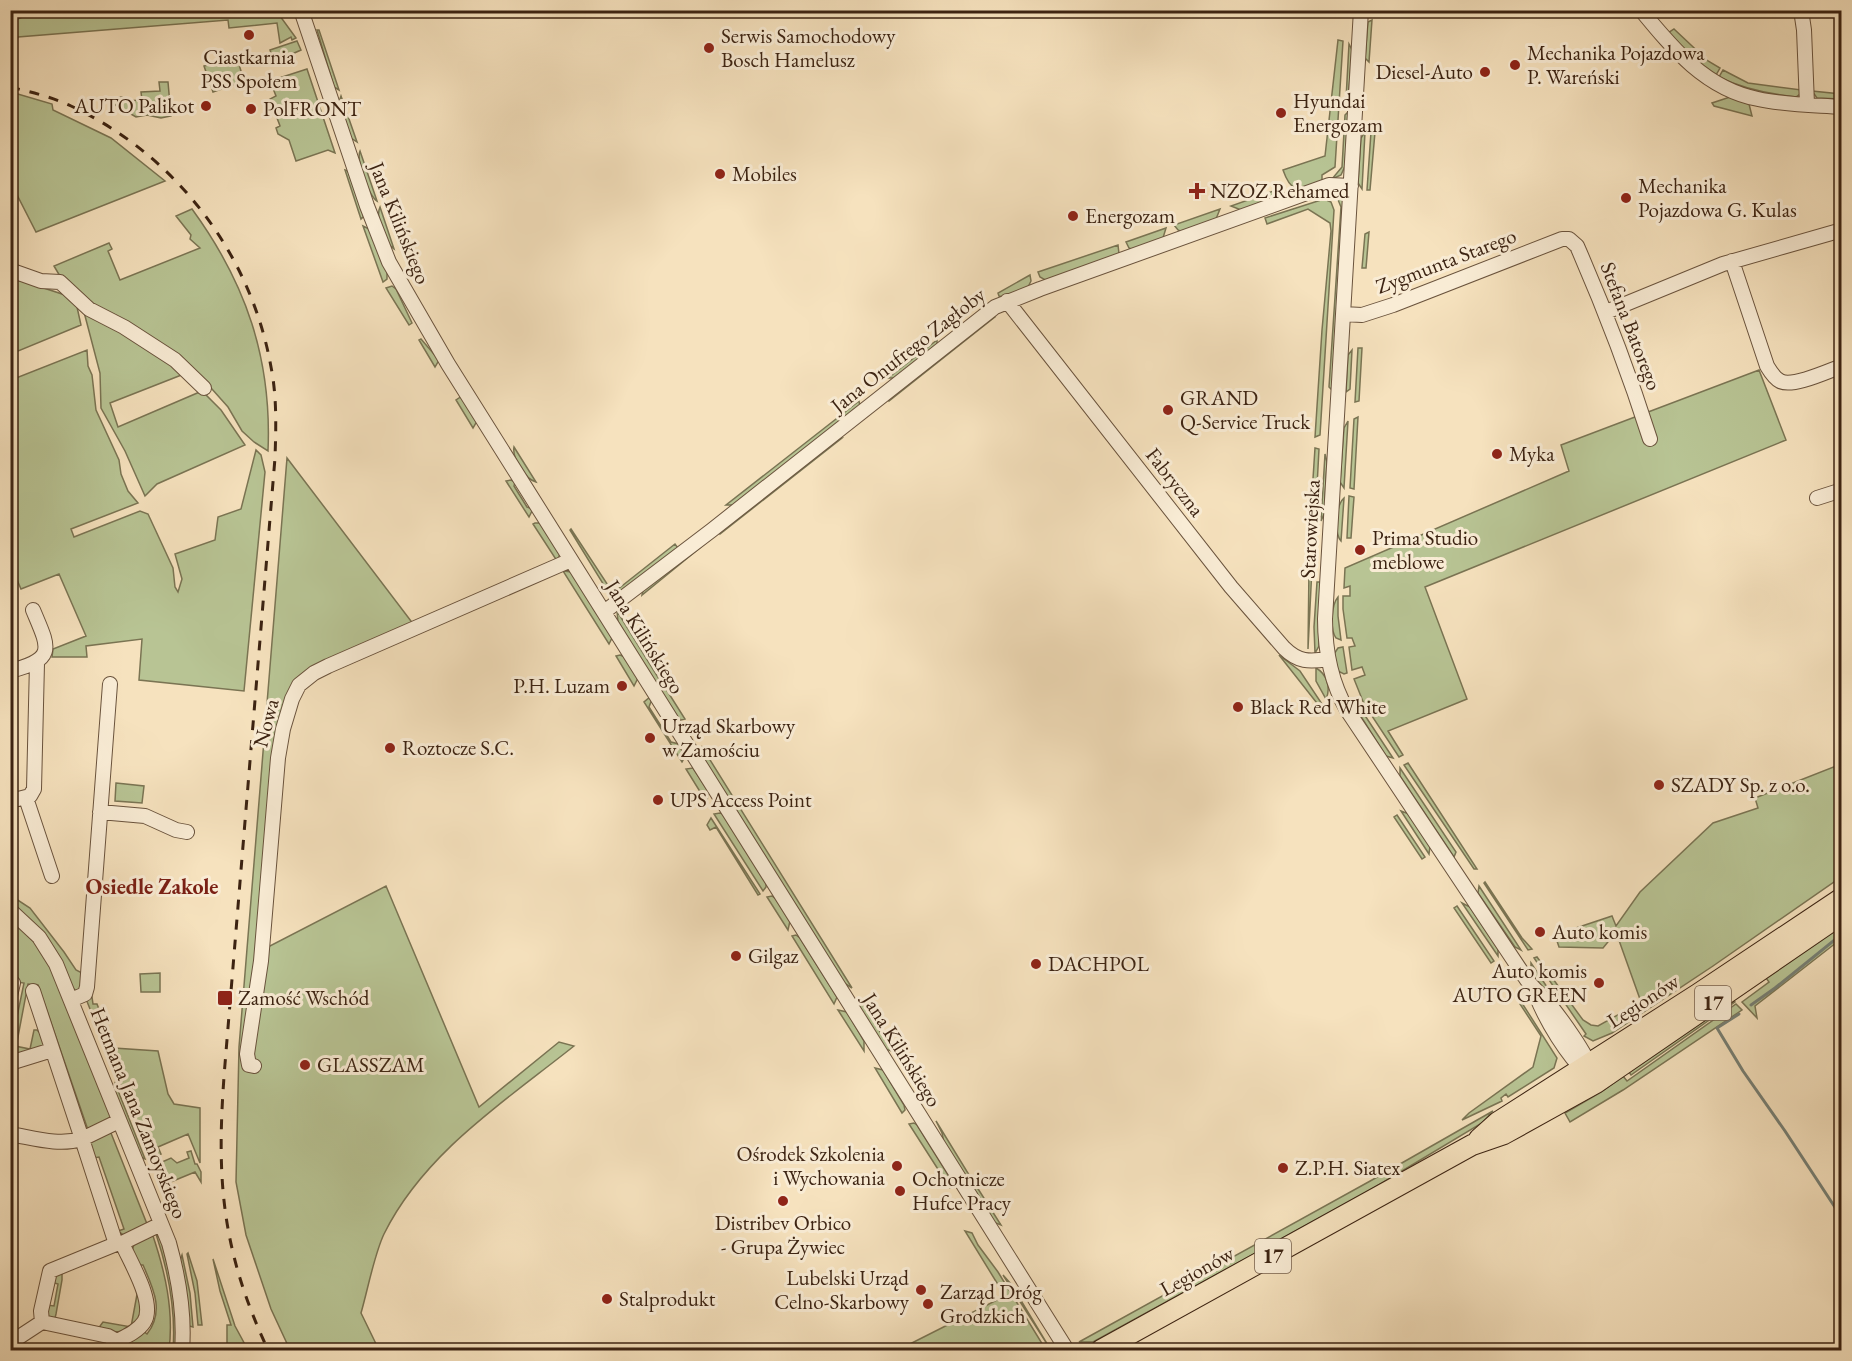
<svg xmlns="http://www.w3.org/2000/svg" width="1852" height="1361" font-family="'EB Garamond',serif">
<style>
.green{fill:#b8c494;stroke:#7a7453;stroke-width:1.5}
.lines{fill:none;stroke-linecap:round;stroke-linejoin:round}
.stream{stroke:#767f74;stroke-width:3}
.minor-casing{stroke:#6a533d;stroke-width:16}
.highway-casing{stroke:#3c2312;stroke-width:22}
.minor{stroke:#f9ecd5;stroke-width:14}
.highway{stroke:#f6e2be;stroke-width:20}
.rail{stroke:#3c2312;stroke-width:3;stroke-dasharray:10 10;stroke-linecap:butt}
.poi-dot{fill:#8f2418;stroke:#f9ecd5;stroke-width:2}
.labels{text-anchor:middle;stroke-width:6;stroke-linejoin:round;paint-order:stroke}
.shield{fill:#f9ecd5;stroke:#755f4c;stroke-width:1.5}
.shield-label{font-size:20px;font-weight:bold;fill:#3c2312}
.poi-label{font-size:21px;fill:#3c2312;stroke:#f9ecd5;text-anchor:start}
.street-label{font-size:21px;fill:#3c2312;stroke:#f9ecd5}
.neighbourhood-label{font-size:22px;font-weight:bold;fill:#7a1f14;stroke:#f9ecd5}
</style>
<rect width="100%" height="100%" fill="#f6e2be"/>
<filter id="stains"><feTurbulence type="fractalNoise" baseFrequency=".00333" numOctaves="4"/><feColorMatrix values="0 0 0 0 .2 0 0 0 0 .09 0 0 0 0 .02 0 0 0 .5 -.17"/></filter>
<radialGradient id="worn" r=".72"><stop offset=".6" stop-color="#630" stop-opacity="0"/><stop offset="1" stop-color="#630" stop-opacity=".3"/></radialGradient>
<path class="green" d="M164,10L228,15L280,16L296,38L292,40L291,37L280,43L277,23L229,28L228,20L18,37L11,54V22L29,14L44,10Z
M1372,20L1369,62L1365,58L1368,22Z
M1674,29L1708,61L1720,68L1716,75C1698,64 1681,50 1668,33Z
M317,30H319L339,90L334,87Z
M1338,40L1343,41L1335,167L1322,175V182C1300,189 1292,196 1283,170L1325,156Z
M297,41L301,50L292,54L294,62L280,66L275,65L270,50Z
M1349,44L1352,50L1348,102L1346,99Z
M232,59L238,61L244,81L213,92L204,66Z
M307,69L335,153L328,150L296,161L289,140L278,134L276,128L280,126L270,99L276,96L270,81Z
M1723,70L1748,83L1802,90L1800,94L1796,97C1769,94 1743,89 1719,77Z
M159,82H168L171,116L161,118L147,115L136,117L103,98L122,97L123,101L142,100L141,92L160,91Z
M1812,91L1841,94V99L1817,98Z
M11,92L52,104L53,110L111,138L165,181L36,232L11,183Z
M341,96L357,142L351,138L339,102Z
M1730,97L1749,104L1752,116L1714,106L1712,103Z
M1348,112L1345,166L1341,175L1332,179L1342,167L1345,115Z
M1365,132L1362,189L1358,183L1361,138Z
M1371,132H1375L1370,190H1367Z
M360,151L377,201C369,196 356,160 360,151Z
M345,170L348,171L364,216L361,219Z
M1279,189L1275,197L1241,210L1231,206Z
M1334,190L1340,194L1343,202L1332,390L1329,387L1341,207Z
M1324,199L1331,202L1334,210L1320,435L1315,437L1322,330L1331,231L1330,223L1308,209L1267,224L1265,218Z
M380,207L394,249C385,243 375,217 380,207Z
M192,209C246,283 272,359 268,451L254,442L242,431L228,407L195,370L178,356L100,309L64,283L54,266L109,243L112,249L108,251L120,280L200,248L190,239L191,235L176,216Z
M1220,209L1216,219L1182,232L1178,230L1174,225Z
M363,226L369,229L387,271V279L383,282Z
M1166,228L1163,238L1133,250L1129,248L1126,242Z
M1369,232L1366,268H1362L1365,234Z
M1118,245L1119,254L1047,281L1040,277L1038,272Z
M1030,275L1031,281L1028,287L1003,297L999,296L998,293Z
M10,277L65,295L77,307L81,325L11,354Z
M392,286L396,289L412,323L409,325L386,288Z
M84,312L121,329L184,374L110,403L118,427L202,391L221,410L245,445L157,484L145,496L125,451L101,408L100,373Z
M993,316L995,317L889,401L888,398Z
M421,339L439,360L435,367L419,340Z
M937,340V344L896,378H888Z
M1358,348H1362L1359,401L1355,402Z
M87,350L88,366L92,375L96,410L119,460L121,474L128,491L138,503L71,529L74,537L140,511L148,514L173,568L175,587L178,592L182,579L175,554L215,540L218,517L241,509L256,450L261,455L265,472L244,691L139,680L142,639L86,646L87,657H52L53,649L86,636L59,574L21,589L11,566V380Z
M1352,350L1350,389L1346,392L1348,355Z
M1759,370L1786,440L1425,587L1467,699L1388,731L1403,755L1399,757L1364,704L1354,679L1365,675L1362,667L1352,670L1349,647L1355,646L1352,638H1347L1343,609V596H1350V586L1344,588L1345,568L1569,471L1561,445Z
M462,396L477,421L473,428L456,400Z
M859,401L860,406L733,505H726Z
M1358,417L1354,489L1350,488L1354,419Z
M1348,421L1344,488L1340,482L1344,428Z
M839,438H842L720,534L719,531Z
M514,447L536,482C525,479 512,458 514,447Z
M1315,448L1319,449L1315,524L1310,525Z
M1325,454L1327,462L1324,514L1321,521Z
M287,458L414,625L293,689L260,946H270L386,886L479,1107L559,1042L574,1046C505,1101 424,1153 384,1234C374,1255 368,1289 361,1313L379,1350H290L271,1309L246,1235L236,1182L239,1047Z
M511,480L515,482L514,486L527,507L533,509L529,517L506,481Z
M1349,496L1354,497L1351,538H1347Z
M1344,498L1341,541C1334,533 1336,505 1344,498Z
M535,523H540L560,554L557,561L533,524Z
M571,529L613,593L675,544L678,548L613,600L570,530Z
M711,538H712L642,595L643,590Z
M1309,567H1312L1308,649Z
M563,571L572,572L612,638L609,644Z
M1317,582H1320L1319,646L1315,653L1314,627Z
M1338,597V616L1341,640L1336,638C1330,630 1331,605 1338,597Z
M617,611L661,682L658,686L618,622Z
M1343,647L1347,673L1344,674L1338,671L1334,654L1338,648Z
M620,655L625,657L638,678L634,686L616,656Z
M1279,655L1300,671L1322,704L1320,707Z
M1316,668C1327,674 1331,688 1326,699L1316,681Z
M666,689L685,719L681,720L678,718L661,691Z
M650,697L652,699L649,707L671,742L679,744C683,750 687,755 682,762L644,702Z
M1360,708L1393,758L1386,756L1360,715Z
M702,747L852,988L844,983L700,753Z
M1408,763L1477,869H1474L1404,765Z
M1841,764V877L1713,966L1612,1033L1593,1041L1584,1036L1586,1034L1534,958L1537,957L1583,1020L1591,1025L1598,1026L1641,1002L1616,932L1603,948L1559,947L1555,935L1612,916L1616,926L1640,892L1713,823L1758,808L1755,798Z
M693,768L708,791L707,803L686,769Z
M1400,768L1456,852L1454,857L1400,776Z
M116,783L144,786L142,803L115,801Z
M1401,811L1409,814L1430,846L1429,854Z
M720,813L723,814L766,883V887L763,891L714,814Z
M1397,815L1425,857L1422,859L1394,817Z
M711,818L760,894L758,895L716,827L710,830L707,825Z
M1485,882L1522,938L1532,949L1528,950L1484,883Z
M1479,886L1521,950L1515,947L1478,893Z
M10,895L30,908L64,952L76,970L84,974V987L76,991L72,987L32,922L11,903Z
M772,896L776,899L790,921L788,930L767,897Z
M1462,903L1470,907L1498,949V956Z
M1457,906L1494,961L1491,963L1454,908Z
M10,917L37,945L52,970L112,1119L88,1130L38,985L28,984L17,1042L12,1041L24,983L11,981Z
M1841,923V939L1755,1006L1757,1018L1742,1002L1769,982L1766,978Z
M796,935L800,938L837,997L834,1004L792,936Z
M1531,963L1573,1026L1572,1031L1531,972Z
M160,973V992H141L140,974Z
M92,997L93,1004H97L114,1048L158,1051L168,1094L174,1104L200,1108V1163L188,1134L158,1147L161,1154L150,1158L86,999Z
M860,999L892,1051L885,1049L859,1006Z
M1734,1001L1735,1002L1631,1075L1629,1072L1710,1015Z
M1522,1003L1557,1058L1554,1068L1508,1097L1506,1094L1501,1098L1502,1101L1462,1120L1469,1113L1533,1067L1541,1036L1520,1004Z
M1736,1004L1742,1010L1623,1090L1570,1122L1565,1113L1601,1092L1623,1076L1627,1081Z
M838,1010L847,1012L864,1041V1051Z
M34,1030H37L40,1033L45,1048L11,1059L10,1045L30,1049Z
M875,1068L883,1070L904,1105L905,1110L902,1113Z
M115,1083L145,1159L140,1157L113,1088Z
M1493,1111L1482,1123L1367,1192L1093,1342H1079L1372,1180Z
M936,1121L971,1178L967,1181L945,1148L942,1133Z
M914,1123L917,1125L955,1186L950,1188L909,1124Z
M108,1132L111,1133L147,1224L125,1236L118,1231L124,1229L99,1157L93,1158L89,1145L91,1139Z
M191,1151L195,1164H197L201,1172V1182L195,1172L161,1186L153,1166L171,1158L177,1163L189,1158L187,1152Z
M975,1184L1001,1225L993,1222L971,1187Z
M965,1231L972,1233L978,1245L998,1272L1046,1350H898L1005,1296Z
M152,1233C165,1271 174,1310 169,1350H125V1343L142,1330L147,1334C165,1311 153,1288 143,1265H137L132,1251L135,1241Z
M156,1234L162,1239L176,1300L177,1350H173C176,1310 169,1273 156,1234Z
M188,1253L197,1281L202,1325H198L195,1293L187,1254Z
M182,1255L190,1293L193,1327L189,1326L180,1261Z
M213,1259L235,1326L248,1350H227V1325H231L220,1291Z
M62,1269V1280L56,1314L55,1318H48L47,1305L54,1306L58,1284L51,1282L53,1275Z
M1003,1275L1011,1284L1049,1347Z
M138,1289C148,1321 135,1336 102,1331L100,1326L103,1322L131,1327Z"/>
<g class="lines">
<path class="stream" d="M1751,1005L1775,988L1842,934
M1739,1014L1717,1028L1743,1071L1785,1131L1842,1218"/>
<g class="minor-casing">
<path id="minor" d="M301,10L367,206L389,262L448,364L1067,1350
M1361,10L1325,619C1325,651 1331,682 1347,710L1527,980C1534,989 1542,996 1550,1005C1562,1020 1586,1053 1592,1071
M1641,10C1673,49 1706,89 1758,99C1785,105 1814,105 1842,107
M1801,10L1804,30L1807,104
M10,13L15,10
M1732,261L1767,366C1770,371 1774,378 1780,381C1792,388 1828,371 1842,366
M10,270L41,281L60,282L89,309L124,327L175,360L204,388
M1007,301L1231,587L1284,648C1298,662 1309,662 1328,659
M1606,312L1723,264L1842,230
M1343,314L1362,315L1393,305L1562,239H1569L1577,246C1605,310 1629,373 1650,439
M1817,498L1842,490
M604,612L712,530L995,307L1040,289L1329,185L1351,186
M10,671C57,659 49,648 33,610
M26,798L52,876
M10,801L30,796L34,789L37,663
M100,812L145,816L176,830L187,832
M10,910L39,937L56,964L169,1243C179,1279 185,1313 182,1350
M33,991L82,1139L119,1121
M1536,995C1546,1021 1567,1055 1587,1074
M10,996L13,983
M71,1000L85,994L87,987L110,684
M10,1063L52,1050
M254,1066L249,1065L247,1054L261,961L278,758L283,729L292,699L299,685L314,673L328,666L571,560
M10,1134C34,1138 58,1146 82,1139L116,1244L50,1271L41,1311L42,1322
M122,1243L161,1224
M10,1343L42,1322L108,1336L117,1341C127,1336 138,1331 144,1322C156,1303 130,1262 122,1243L116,1244"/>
</g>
<g class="highway-casing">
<path id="highway" d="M1479,1139L1498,1122L1698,994L1842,898
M1101,1350L1472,1145L1504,1134L1596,1083L1842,914"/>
</g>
<use href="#minor" class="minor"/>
<use href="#highway" class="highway"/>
<path class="rail" d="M10,87C31,92 52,97 71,106C176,155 251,254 271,367C277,397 276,428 275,458L225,1064C216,1175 220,1247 268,1350"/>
</g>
<g class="poi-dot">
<circle cx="249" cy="35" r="6"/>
<circle cx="709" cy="48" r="6"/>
<circle cx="1515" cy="65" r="6"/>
<circle cx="1485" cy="72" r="6"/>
<circle cx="206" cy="106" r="6"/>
<circle cx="251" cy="109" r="6"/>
<circle cx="1281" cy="113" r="6"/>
<circle cx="720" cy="174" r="6"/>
<path d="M1194 182h6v6h6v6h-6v6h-6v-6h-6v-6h6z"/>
<circle cx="1626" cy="198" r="6"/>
<circle cx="1073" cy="216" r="6"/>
<circle cx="1168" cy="410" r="6"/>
<circle cx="1497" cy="454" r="6"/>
<circle cx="1360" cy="550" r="6"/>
<circle cx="622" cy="686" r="6"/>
<circle cx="1238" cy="707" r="6"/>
<circle cx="650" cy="738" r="6"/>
<circle cx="390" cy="748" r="6"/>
<circle cx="1659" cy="785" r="6"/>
<circle cx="658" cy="800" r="6"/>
<circle cx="1540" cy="932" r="6"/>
<circle cx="736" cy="956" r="6"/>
<circle cx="1036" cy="964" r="6"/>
<circle cx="1599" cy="983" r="6"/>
<rect x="217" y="990" width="16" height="16" rx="3"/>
<circle cx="305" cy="1065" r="6"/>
<circle cx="897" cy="1166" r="6"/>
<circle cx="1283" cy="1168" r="6"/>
<circle cx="900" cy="1191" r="6"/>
<circle cx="783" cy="1201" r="6"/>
<circle cx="921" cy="1290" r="6"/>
<circle cx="607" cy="1299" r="6"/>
<circle cx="928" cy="1304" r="6"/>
</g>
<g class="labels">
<g class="shield">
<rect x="1695" y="986" width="36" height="34" rx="4.5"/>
<rect x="1255" y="1239" width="36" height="34" rx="4.5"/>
</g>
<g class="shield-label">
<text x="1713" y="1010">17</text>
<text x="1273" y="1263">17</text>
</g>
<g class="poi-label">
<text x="721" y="43">Serwis Samochodowy<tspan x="721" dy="24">Bosch Hamelusz</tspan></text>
<text x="1527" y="60">Mechanika Pojazdowa<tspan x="1527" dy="24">P. Wareński</tspan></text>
<text x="249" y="64" text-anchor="middle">Ciastkarnia<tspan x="249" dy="24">PSS Społem</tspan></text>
<text x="1473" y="79" text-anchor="end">Diesel-Auto</text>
<text x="1293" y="108">Hyundai<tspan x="1293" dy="24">Energozam</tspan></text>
<text x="194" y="113" text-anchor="end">AUTO Palikot</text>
<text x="263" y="116">PolFRONT</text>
<text x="732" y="181">Mobiles</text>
<text x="1638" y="193">Mechanika<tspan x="1638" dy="24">Pojazdowa G. Kulas</tspan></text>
<text x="1210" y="198">NZOZ Rehamed</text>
<text x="1085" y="223">Energozam</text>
<text x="1180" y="405">GRAND<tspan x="1180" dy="24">Q-Service Truck</tspan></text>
<text x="1509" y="461">Myka</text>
<text x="1372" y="545">Prima Studio<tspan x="1372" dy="24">meblowe</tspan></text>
<text x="610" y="693" text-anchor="end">P.H. Luzam</text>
<text x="1250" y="714">Black Red White</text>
<text x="662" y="733">Urząd Skarbowy<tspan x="662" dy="24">w Zamościu</tspan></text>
<text x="402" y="755">Roztocze S.C.</text>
<text x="1671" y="792">SZADY Sp. z o.o.</text>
<text x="670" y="807">UPS Access Point</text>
<text x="1552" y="939">Auto komis</text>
<text x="748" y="963">Gilgaz</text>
<text x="1048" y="971">DACHPOL</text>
<text x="1587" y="978" text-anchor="end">Auto komis<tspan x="1587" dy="24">AUTO GREEN</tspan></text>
<text x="238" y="1005">Zamość Wschód</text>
<text x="317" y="1072">GLASSZAM</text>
<text x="885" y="1161" text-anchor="end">Ośrodek Szkolenia<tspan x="885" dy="24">i Wychowania</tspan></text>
<text x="1295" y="1175">Z.P.H. Siatex</text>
<text x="912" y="1186">Ochotnicze<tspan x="912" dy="24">Hufce Pracy</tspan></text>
<text x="783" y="1230" text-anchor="middle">Distribev Orbico<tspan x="783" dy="24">- Grupa Żywiec</tspan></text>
<text x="909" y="1285" text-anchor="end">Lubelski Urząd<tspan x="909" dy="24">Celno-Skarbowy</tspan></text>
<text x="940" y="1299">Zarząd Dróg<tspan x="940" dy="24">Grodzkich</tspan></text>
<text x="619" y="1306">Stalprodukt</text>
</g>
<g class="street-label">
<text transform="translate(400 223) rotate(68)" y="7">Jana Kilińskiego</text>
<text transform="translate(1446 261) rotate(-21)" y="7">Zygmunta Starego</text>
<text transform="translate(1631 326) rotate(69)" y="7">Stefana Batorego</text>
<text transform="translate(908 350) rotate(-38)" y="7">Jana Onufrego Zagłoby</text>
<text transform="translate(1175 482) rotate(52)" y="7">Fabryczna</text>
<text transform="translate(1310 529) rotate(-87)" y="7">Starowiejska</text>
<text transform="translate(645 637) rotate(58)" y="7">Jana Kilińskiego</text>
<text transform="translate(266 723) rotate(-76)" y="7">Nowa</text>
<text transform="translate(1643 1001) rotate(-33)" y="7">Legionów</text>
<text transform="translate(902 1050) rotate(58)" y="7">Jana Kilińskiego</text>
<text transform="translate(139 1113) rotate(68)" y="7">Hetmana Jana Zamoyskiego</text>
<text transform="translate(1197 1271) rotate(-29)" y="7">Legionów</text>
</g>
<g class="neighbourhood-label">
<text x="152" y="894">Osiedle Zakole</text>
</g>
</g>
<rect width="1852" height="1361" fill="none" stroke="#f6e2be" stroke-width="36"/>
<rect x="12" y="12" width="1828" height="1337" fill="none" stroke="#3c2312" stroke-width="3"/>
<rect x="18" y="18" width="1816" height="1325" fill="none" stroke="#3c2312" stroke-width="1.5"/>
<rect width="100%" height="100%" filter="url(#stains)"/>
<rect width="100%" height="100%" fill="url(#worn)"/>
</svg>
